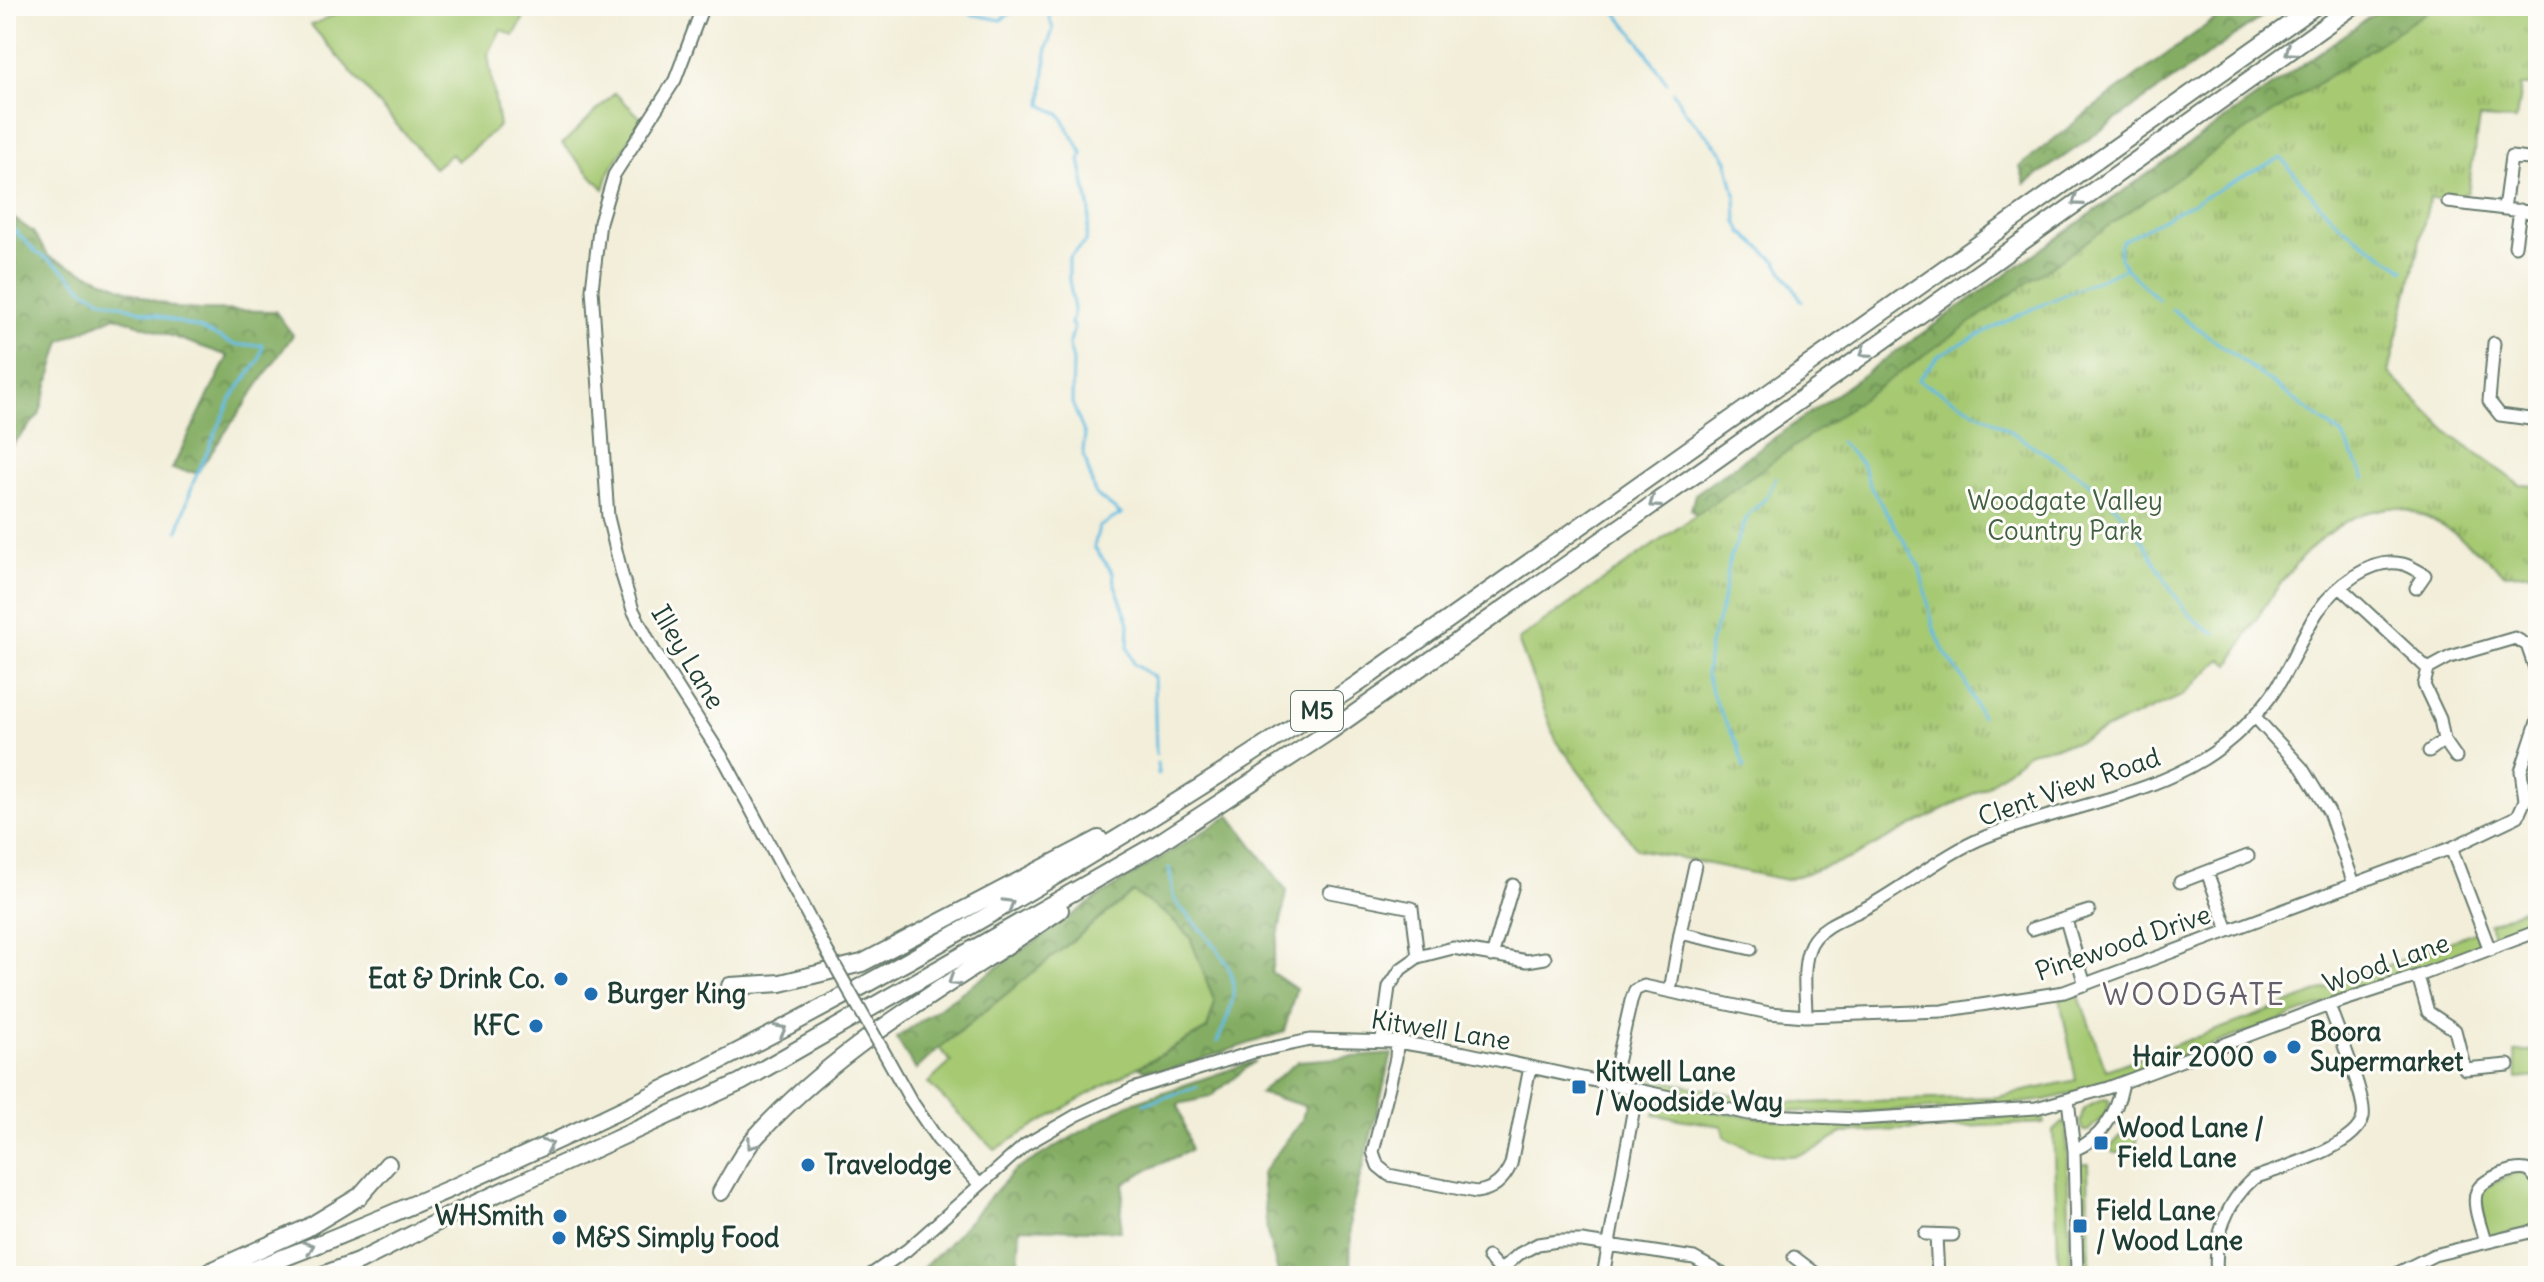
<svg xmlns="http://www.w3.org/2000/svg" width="2544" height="1282" font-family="Delius,sans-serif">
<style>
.green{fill:#a6c972;stroke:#628353;stroke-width:2}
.forest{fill:url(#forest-crowns);stroke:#52754c;stroke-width:2}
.park{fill:url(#park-tufts);stroke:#628353;stroke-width:2}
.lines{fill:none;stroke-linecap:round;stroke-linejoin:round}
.stream{stroke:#63bce1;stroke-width:3}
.minor-casing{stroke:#697b6e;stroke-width:15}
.highway-casing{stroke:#697b6e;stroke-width:20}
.minor{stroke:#fff;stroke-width:11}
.highway{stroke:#fff;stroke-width:16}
.minor-bridge-casing{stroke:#697b6e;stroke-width:15;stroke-linecap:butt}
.minor-bridge{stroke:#fff;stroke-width:11}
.oneway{stroke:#8f9e9a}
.poi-dot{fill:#1f6fb2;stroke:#fdfcf7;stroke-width:3}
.labels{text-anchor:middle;stroke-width:6;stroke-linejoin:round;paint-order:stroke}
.shield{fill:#fdfcf7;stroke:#62766e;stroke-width:2}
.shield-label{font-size:24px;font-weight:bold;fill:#1f3d34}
.park-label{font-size:26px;fill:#416044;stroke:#fdfcf7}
.street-label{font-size:26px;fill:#1f3d34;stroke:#fdfcf7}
.poi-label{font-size:26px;font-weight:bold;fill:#1f3d34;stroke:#fdfcf7;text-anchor:start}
.quarter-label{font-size:30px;letter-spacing:2px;fill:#655f6b;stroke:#fdfcf7}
</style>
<defs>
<pattern id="forest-crowns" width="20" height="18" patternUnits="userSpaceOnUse" patternTransform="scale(2)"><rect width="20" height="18" fill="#84ad64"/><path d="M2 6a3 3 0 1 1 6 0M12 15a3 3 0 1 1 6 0" fill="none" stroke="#6b8e53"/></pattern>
<pattern id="park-tufts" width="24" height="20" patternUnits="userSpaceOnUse" patternTransform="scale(2)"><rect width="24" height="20" fill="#a6c972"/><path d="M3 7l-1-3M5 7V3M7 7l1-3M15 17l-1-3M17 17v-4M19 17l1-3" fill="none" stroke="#87a45e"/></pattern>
</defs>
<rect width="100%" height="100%" fill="#fdfcf7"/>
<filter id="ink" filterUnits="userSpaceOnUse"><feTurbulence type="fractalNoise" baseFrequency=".0125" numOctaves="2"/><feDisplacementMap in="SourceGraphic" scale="16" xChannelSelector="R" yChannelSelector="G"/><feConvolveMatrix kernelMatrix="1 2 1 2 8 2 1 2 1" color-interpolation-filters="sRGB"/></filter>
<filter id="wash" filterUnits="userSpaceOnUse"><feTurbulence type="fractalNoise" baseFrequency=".006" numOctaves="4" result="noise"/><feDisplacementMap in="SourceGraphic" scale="32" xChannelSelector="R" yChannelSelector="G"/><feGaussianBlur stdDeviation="1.8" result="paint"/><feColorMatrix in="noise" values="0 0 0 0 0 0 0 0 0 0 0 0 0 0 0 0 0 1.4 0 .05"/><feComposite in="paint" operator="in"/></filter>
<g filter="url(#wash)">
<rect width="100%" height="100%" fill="#f2eed9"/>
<path class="green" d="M354,6H530L514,36L501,29L488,55L499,126L458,161L451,154L434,168L311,25Z
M615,93L642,119L609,173L604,189L562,144Z
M1133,892L1170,917L1190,937L1215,1003L1207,1029L1081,1098L995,1150L928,1083L951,1062L939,1048Z
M2476,931L2479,944L2473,951L2211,1045L2075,1093L2044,1100L1990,1107L1825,1113L1757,1109L1636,1085L1631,1082L1629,1074L1744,1097L1806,1103L1997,1097L2076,1080L2060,999L2078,993L2106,1070L2266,1012Z
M2538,1050V1077L2517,1079L2515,1052Z
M2104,1099L2109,1100C2110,1114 2098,1122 2089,1131H2083L2080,1123L2084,1108Z
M1660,1103C1720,1113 1781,1123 1842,1124C1909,1125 1976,1118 2043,1113L2044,1123L1840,1133C1803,1166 1766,1160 1725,1137L1722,1126L1654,1115Z
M2063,1122L2066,1124L2071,1276H2059L2053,1131Z
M2131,1123L2137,1131V1145L2129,1153H2114L2110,1148Z
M2079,1164H2088L2090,1276H2082Z
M2518,1172L2527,1174L2538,1186V1226L2487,1238L2479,1199L2481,1189Z"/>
<path class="forest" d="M2233,6H2277L2025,184L2020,166L2097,105Z
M2385,6H2538L1714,508L1696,515L1691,510L1695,494Z
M6,213L33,232L49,257L146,298L177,308L200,310L275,311L293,335L197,473L172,469L228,356L115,316L61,341L39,415L6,452Z
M1230,815L1287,891L1271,972L1296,989L1284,1032L1154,1075L1139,1067L1207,1029L1215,1003L1190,937L1170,917L1133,892L939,1048L916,1070L896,1038L1101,895Z
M1392,1054L1351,1212L1350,1276H1279L1267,1233L1262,1173L1302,1120L1305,1106L1259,1093L1298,1061Z
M1255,1061L1210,1097L1178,1104L1191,1150L1145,1171L1124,1184L1120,1231L1020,1228L1018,1276H914L943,1249L1014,1171L1129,1104Z"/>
<path class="park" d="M2436,6H2538V86H2521L2516,120L2479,118L2468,192L2448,202L2430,197L2389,373L2452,436L2520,485L2538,486V572L2505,574C2472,547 2441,516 2397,508C2391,507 2384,509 2378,510C2310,522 2261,609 2230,665L2221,659L2182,696L2077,742L2029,752L1986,787L1851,858L1786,880L1637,849L1556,740L1518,640L2227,143Z
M2538,902V924L2501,938L2494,937L2489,924Z"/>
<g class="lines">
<path class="stream" d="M1046,6L1053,29L1047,48L1042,105L1060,114L1083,154L1080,160L1090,211L1086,241L1069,258V279L1074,310L1071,324L1074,328L1069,345L1073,361L1072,403L1085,435L1083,451L1095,494L1121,514L1099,527L1094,547L1113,573L1114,582L1129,623L1128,648L1134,664L1154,677L1156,754
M1610,6L1632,31L1667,83
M971,14L1001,20L1020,6
M1673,92L1686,113L1722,152L1727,161L1736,198L1737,222L1742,232L1776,261L1802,301
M6,222L36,252L61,268L85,290L104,300L199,328L235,345H263L259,361L232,397L193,483L178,531
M2125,268L2120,257L2119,246L2122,241L2251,172L2281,158C2302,182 2321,210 2346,229C2365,244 2385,255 2404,270
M2172,309L2343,436L2365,479
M1840,442L1862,464L1871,488L1919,565L1934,629L1945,653L1964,680L1981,717
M2065,466L1997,423L1918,380L1939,355L2021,314L2125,268L2159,300
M2068,468C2096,485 2121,510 2139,536C2162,568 2177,616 2215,633
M1157,763L1158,774
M1744,768L1738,746L1715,701L1706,675L1710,644L1722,605L1730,558L1748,515L1767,497L1776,477
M1169,868C1172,878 1171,890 1174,898C1178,907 1188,915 1194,922C1237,970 1245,982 1217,1042
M1144,1104L1197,1087"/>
</g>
</g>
<g filter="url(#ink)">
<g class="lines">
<g class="minor-casing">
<path id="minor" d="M703,6L675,80L614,175L600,222L592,289L608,517L622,575L633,610L653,649L726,763L828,953
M2448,202L2538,213
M2504,209L2511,157L2538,160
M2515,246L2520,210
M2494,343L2489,401L2500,415L2538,420
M2341,588L2428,669L2450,657L2515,638L2527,645L2538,677
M2428,669L2424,685L2440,719L2444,740L2456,757
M2255,717L2302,768L2329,812L2354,884
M2429,751L2444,740
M2451,848L2490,950
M2207,872L2228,930
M2180,882L2248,856
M1330,892L1412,908L1418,957
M2066,920L2085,985
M2032,929L2089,911
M1680,933L1751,949
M1492,956L1513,885
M2418,976L2428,1012L2455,1030L2465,1069L2508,1065
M1670,991L1680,933L1695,865
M1806,1016C1806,993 1801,965 1811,944C1823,922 1851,917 1871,905C1907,885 1947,852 1985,837C2052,810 2126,801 2190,767C2222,750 2250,724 2271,696C2290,670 2300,638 2318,611C2335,587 2372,556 2403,564C2411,566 2418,571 2425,575L2416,588
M1382,1039L1389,987L1401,969L1418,957L1453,948L1527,961L1545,958
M1397,1042L1396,1058L1373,1152L1378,1166L1389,1175L1476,1192C1494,1190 1504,1180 1511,1164L1530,1067
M881,1047L910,1099L938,1140L980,1185
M1612,1085L1631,1001L1635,990L1644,986L1769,1013L1806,1016L1942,1011L2064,992L2451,848L2518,816L2525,800L2521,771L2538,719
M2068,1100L2074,1150L2077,1276
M2074,1150C2103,1138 2117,1113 2123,1083
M1925,1234L1953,1235
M1936,1236L1938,1276
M2485,1242C2482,1229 2471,1204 2477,1191C2482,1179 2517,1165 2529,1171C2533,1173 2535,1178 2538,1181
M1488,1257L1504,1274
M1794,1257L1819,1276
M1501,1270L1519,1254L1538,1244L1558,1241H1582L1694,1258L1726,1276
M869,1276L907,1250L1025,1145L1077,1115L1133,1089L1254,1052L1310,1040L1397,1042L1465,1053L1749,1114L1858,1119L2036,1108L2108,1088L2329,1005L2418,976L2538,931
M1603,1276L1637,1091
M2217,1276C2213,1239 2226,1202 2254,1178C2281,1168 2357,1147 2363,1117C2367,1098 2336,1027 2329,1005
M2392,1276L2434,1255L2538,1230"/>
</g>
<g class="highway-casing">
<path id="highway" d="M730,986L781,983L862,963L1099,839
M721,1192C731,1175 741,1155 753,1140C838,1044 956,982 1060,910
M200,1276L307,1228L360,1196L388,1164
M237,1276C632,1125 1005,922 1356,685L2315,6
M320,1276L358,1262L461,1210L741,1082L1157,844L1330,731L1706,467L2353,6"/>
</g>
<use href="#minor" class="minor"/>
<use href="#highway" class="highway"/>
<g class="minor-bridge-casing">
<path id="minor-bridge" d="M828,953L881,1047"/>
</g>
<use href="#minor-bridge" class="minor-bridge"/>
</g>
<defs><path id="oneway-chevron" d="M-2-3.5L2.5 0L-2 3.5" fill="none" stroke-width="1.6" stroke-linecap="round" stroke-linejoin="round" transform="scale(2)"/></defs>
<g class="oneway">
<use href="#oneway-chevron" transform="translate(2290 51) rotate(145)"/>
<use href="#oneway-chevron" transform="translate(2077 201) rotate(145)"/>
<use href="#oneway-chevron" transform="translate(1865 352) rotate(144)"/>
<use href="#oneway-chevron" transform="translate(1654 503) rotate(145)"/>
<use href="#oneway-chevron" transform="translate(1009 904) rotate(-30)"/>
<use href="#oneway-chevron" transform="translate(953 981) rotate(147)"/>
<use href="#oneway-chevron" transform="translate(781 1030) rotate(-28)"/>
<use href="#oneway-chevron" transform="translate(752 1144) rotate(127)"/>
<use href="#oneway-chevron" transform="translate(548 1145) rotate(-24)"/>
<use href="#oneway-chevron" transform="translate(309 1247) rotate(-22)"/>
</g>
</g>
<g class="poi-dot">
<circle cx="561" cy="979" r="8"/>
<circle cx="591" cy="994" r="8"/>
<circle cx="536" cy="1026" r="8"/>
<circle cx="2294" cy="1047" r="8"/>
<circle cx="2270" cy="1057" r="8"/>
<rect x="1571" y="1079" width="16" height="16" rx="4"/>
<rect x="2093" y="1135" width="16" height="16" rx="4"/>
<circle cx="808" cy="1165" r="8"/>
<circle cx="560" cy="1216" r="8"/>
<rect x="2072" y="1218" width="16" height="16" rx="4"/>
<circle cx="559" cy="1238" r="8"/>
</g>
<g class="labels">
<rect class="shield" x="1291" y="691" width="52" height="40" rx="6"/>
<g class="shield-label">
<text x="1317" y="719">M5</text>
</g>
<g class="park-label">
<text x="2065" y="510">Woodgate Valley<tspan x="2065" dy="30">Country Park</tspan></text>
</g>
<g class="street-label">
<text transform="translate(688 657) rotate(59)" y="9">Illey Lane</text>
<text transform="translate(2069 787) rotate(-19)" y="9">Clent View Road</text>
<text transform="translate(2123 943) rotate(-19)" y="9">Pinewood Drive</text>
<text transform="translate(2386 963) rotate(-19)" y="9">Wood Lane</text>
<text transform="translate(1441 1030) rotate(9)" y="9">Kitwell Lane</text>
</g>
<g class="poi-label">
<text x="545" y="988" text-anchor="end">Eat &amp; Drink Co.</text>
<text x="607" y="1003">Burger King</text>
<text x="520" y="1035" text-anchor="end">KFC</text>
<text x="2310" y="1041">Boora<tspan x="2310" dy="30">Supermarket</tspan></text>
<text x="2254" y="1066" text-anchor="end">Hair 2000</text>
<text x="1595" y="1081">Kitwell Lane<tspan x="1595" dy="30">/ Woodside Way</tspan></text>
<text x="2117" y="1137">Wood Lane /<tspan x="2117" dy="30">Field Lane</tspan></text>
<text x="824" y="1174">Travelodge</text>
<text x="2096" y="1220">Field Lane<tspan x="2096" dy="30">/ Wood Lane</tspan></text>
<text x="544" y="1225" text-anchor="end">WHSmith</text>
<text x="575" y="1247">M&amp;S Simply Food</text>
</g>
<g class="quarter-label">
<text x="2194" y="1005">WOODGATE</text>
</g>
</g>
<rect width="2544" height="1282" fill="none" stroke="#fdfcf7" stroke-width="32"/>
</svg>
